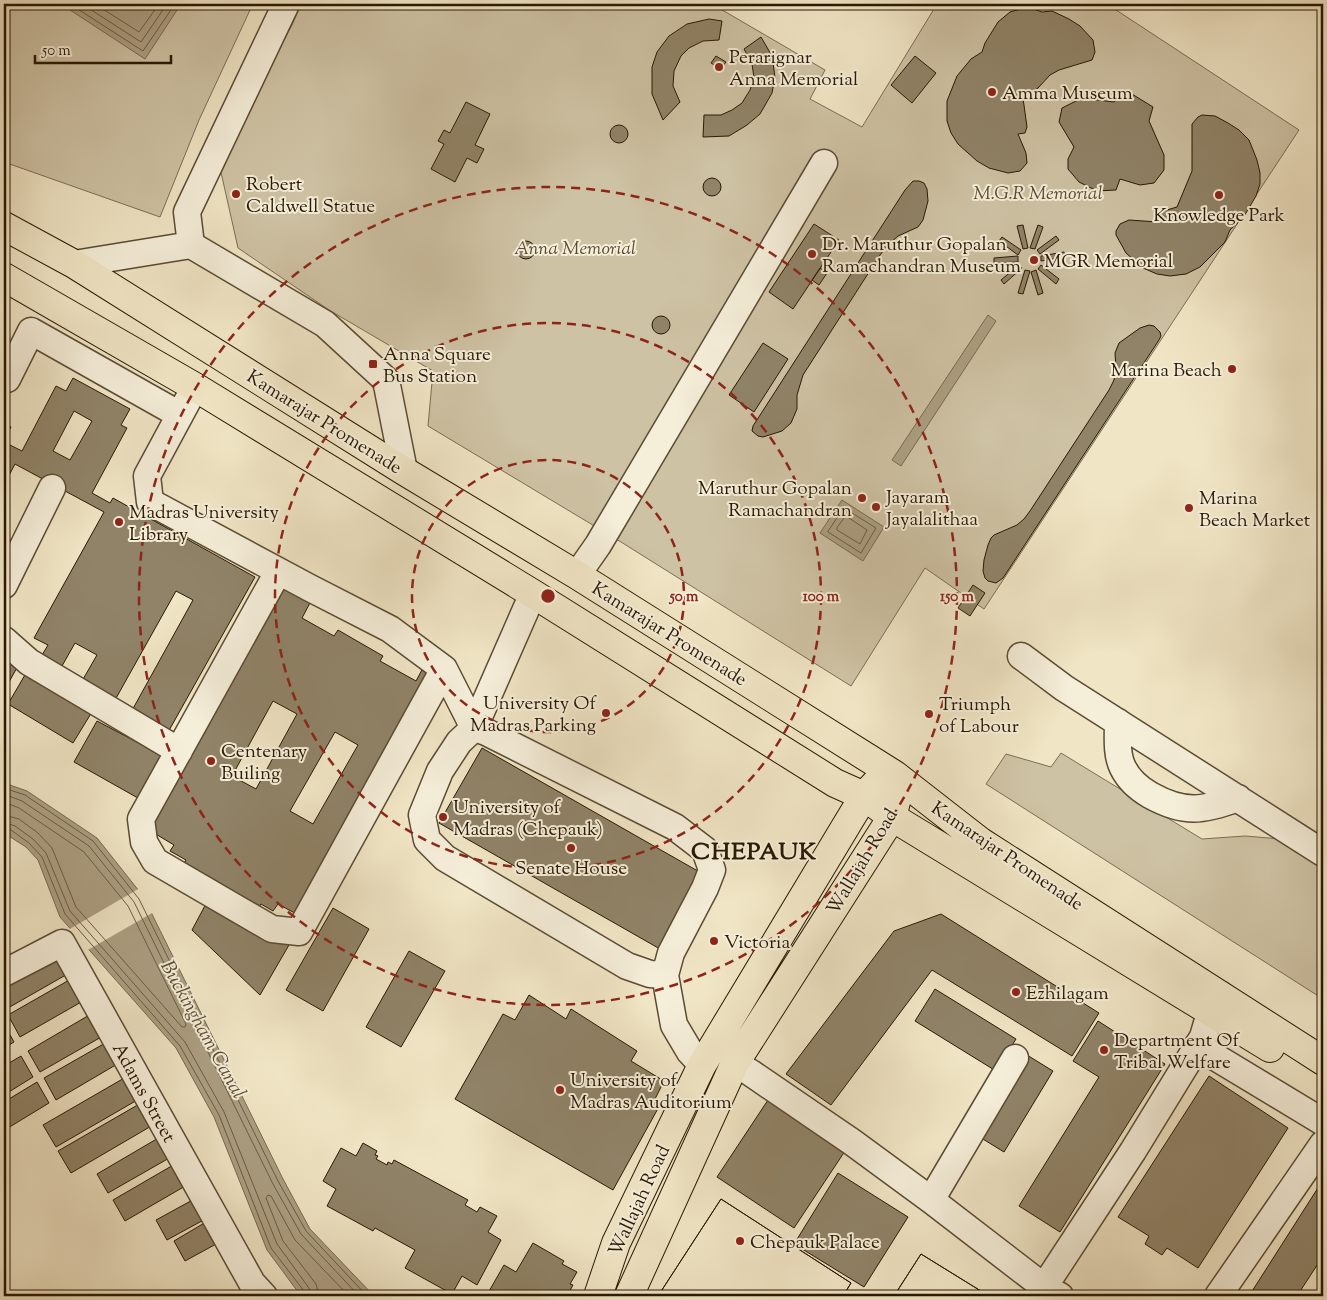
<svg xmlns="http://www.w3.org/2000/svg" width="1327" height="1300" font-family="'Sorts Mill Goudy',serif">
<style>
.green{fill:#cec2a4;stroke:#7c6d54}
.water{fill:#ac9f83;stroke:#786950}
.pier{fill:#f0e5c5}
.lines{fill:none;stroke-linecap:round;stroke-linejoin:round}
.shore{stroke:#6a5c43;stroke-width:1}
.building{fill:#908368;stroke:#291803;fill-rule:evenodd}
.minor-casing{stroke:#5b4b34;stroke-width:29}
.major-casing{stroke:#291803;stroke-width:30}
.minor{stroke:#f5eed9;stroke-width:26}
.major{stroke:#f0e5c5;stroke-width:28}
.ring{fill:none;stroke:#8f2418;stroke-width:2.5;stroke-dasharray:9 6}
.poi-dot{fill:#8f2418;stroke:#f5eed9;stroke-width:2}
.labels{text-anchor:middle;stroke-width:4;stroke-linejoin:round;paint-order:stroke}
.poi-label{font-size:19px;fill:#291803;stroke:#f5eed9;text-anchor:start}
.park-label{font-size:19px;font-style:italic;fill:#5b4b33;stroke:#f5eed9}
.street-label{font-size:19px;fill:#291803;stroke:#f5eed9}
.water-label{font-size:20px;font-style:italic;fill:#5d4e36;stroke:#f5eed9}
.district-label{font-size:24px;font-weight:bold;letter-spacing:1px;fill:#291803;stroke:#f5eed9}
.centre{fill:#8f2418;stroke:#f5eed9;stroke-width:2.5}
.ring-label{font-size:15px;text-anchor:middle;font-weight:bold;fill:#8f2418;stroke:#f5eed9;stroke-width:4;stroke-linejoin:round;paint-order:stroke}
</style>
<rect width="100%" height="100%" fill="#f0e5c5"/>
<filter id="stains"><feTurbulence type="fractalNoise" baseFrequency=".004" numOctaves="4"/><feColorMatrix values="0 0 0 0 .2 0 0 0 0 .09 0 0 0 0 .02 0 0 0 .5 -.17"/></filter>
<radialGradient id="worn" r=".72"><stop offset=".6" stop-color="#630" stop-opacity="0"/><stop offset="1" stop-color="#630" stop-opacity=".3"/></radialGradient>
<path class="green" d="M4,4H251L250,10L199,120L160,217L4,162Z
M301,4H712L825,70L810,99L862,127L937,4H1107L1299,130L984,609L925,568L851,686L621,542L428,426L433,371L329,310L238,248L218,159L292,25Z
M1061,753L1202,839L1245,836L1281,839L1323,865V999L986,784L1006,754L1051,767Z"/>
<path class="water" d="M61,4H181L145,59Z
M988,315L996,321L901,466L892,460Z
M842,500L884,527L863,561L820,533Z
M4,783L27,791L97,838L143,896L283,1179L310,1229L374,1296H301L267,1250L214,1117L176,1048L60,917L38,860L26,847L4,833Z"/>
<path class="pier" d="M140,888L154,912L86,951L68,930Z"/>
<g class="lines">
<path class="shore" d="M70,4L143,51L175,4
M82,4L141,42L167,4
M95,4L139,32L159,4
M844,508L876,528L861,553L828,532Z
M846,516L867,530L860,544L837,530V528Z
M4,788L25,795L93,841L139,899L278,1181L306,1231L367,1296
M4,794L22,801L89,846L134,902L273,1184L301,1234L359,1296
M4,802L19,808L84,852L128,906L186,1024L185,1027H182L76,907L52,848L38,833L19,819L4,815
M4,822L15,826L33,839L46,853L70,911L185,1042L224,1112L277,1244L309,1288L311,1296
M4,829L11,830L29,843L42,857L65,914L180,1046L219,1115L271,1248L304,1291L305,1296
M319,1296L316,1284L283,1241L266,1198L268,1195L271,1196L295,1240L349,1296"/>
</g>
<path class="building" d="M1028,7L1042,12L1052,11L1069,19L1080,26L1093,40L1095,52L1092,60L1059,70L1050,75L1038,88L1023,98L1027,127L1025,133L1018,134L1026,153L1027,163L1020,171L1008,173L989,168L977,161L958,144L951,133L947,121V101L957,76L971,59L982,52L985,43L998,22L1010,12Z
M709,19L722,21L719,40L703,41L689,48L681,56L674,71L673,86L680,102L663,120L652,94V67L657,52L669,36L687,24Z
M761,37L772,56L775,77L772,93L760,114L747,125L729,136L703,137L704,115H721L732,110L742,103L750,90L754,78L752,64L744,49Z
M716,56L726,62L721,69L711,63Z
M915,56L936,73L912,103L891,85Z
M1127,91L1153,107L1149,121L1164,155V170L1154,183L1140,185L1120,179L1116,190L1097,191L1079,182L1068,169V159L1074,147L1059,122L1062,108L1082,98L1114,102Z
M466,102L490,114L475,145L484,149L477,163L467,158L455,182L431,169L444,144L438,141L444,130L450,133Z
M1202,115L1215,116L1228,123L1239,130L1249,140L1257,160L1260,173V184L1256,196L1243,218L1230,230L1225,242L1200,267L1186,274L1170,276L1157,274L1143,268L1126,253L1116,235V231L1120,224L1129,220L1158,222L1157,219L1160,212L1177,207L1192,171V124L1198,117Z
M610 134a9 9 0 1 1 18 0a9 9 0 1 1-18 0Z
M703 187a9 9 0 1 1 18 0a9 9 0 1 1-18 0Z
M913,181H919L924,183L927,189L928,201L923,220L918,227L898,236L888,245L880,255L803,375L797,395V409L791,423L782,431L763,437L758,436L752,431L753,426L905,190Z
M814,224L839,240L793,309L769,292Z
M1023,225L1028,248L1023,249L1017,226Z
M1038,225L1043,227L1035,249L1030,248Z
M1056,236L1059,240L1040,254L1037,250Z
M1002,237L1021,250L1018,255L999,241Z
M517 250a9 9 0 1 1 18 0a9 9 0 1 1-18 0Z
M1064,252L1065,257L1041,261V256Z
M1018,256V262L994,263V258Z
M1019,265L1022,268L1004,284L1001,280Z
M1041,265L1059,279L1056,284L1038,269Z
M820,268L827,273L819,285L812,280Z
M1025,270L1030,271L1023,294L1018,293Z
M1036,270L1043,293L1038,295L1031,272Z
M652 325a9 9 0 1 1 18 0a9 9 0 1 1-18 0Z
M1149,325L1154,326L1160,332L1161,336L1159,340L1003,578L996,583L988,581L985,578L983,571L984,560L988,545L991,538L994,535L1017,525L1024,519L1030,511L1109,390L1114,380L1116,368L1115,353L1119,343L1140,328Z
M763,343L788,359L754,412L729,395Z
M73,378L130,409L121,425L127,428L92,493L110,503L113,498L255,577L167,734L130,714L193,600L176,591L115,700L82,681L97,655L75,643L58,673L38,662L48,645L34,638L104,512L15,464L4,485V442L22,451L56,386L66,391ZM74,411L92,421L70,460L53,451Z
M4,423L11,427L4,440Z
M973,585L985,593L970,616L958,608Z
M285,587L311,601L302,618L334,636L338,630L383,656L380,661L416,681L424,666L443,677L302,917L278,904L273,911L261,904L258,909L182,866L186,860L170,851L174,845L144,827ZM273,701L297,714L256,789L232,776ZM335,732L358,745L313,824L290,811Z
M4,656L19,664L4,691Z
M29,668L95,707L73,743L8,704Z
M97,721L171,760L145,802L74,762Z
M482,748L703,874L660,949L439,823Z
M208,900L289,945L260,995L192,930Z
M333,908L369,929L323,1011L286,990Z
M941,914L1099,1013L1072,1056L932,970L831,1105L786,1074L894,931Z
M59,950L71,972L8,1008L4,1000V982Z
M409,951L445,971L401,1047L366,1027Z
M71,979L83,1001L20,1037L8,1015Z
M935,989L1016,1039L996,1071L915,1021Z
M529,995L566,1019L571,1009L637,1051L631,1061L664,1081L655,1099L661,1103L613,1190L455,1099L503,1014L515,1020Z
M91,1014L103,1036L40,1072L28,1051Z
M1098,1021L1165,1064L1060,1232L1019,1206L1099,1077L1073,1061Z
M4,1024L14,1042L4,1048Z
M107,1042L119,1063L56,1100L44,1078Z
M1022,1052L1053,1071L1004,1152L973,1133Z
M21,1056L33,1077L4,1095V1066Z
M1209,1076L1288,1128L1198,1268L1167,1248L1162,1255L1145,1244L1149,1236L1118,1217Z
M126,1077L139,1099L56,1147L43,1125Z
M37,1082L49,1103L8,1128L4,1121V1102Z
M770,1097L847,1148L794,1228L717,1177Z
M141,1103L153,1125L71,1173L58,1151Z
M160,1137L171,1157L108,1193L97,1174Z
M363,1143L377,1151L375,1155L378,1156L376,1159L387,1165L388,1162L392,1164L394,1160L468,1200L465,1205L477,1212L480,1207L497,1216L488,1232L501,1240L477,1285L462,1276L452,1294L405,1268L415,1250L375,1228L373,1231L327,1206L336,1189L323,1181L341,1148L356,1156Z
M175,1164L187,1185L125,1221L113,1200Z
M838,1173L908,1217L864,1287L794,1244Z
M1323,1180V1256L1297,1296H1249Z
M198,1197L209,1217L167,1240L156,1220Z
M721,1199L851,1283L843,1296H658Z
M721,1199L851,1283L843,1296H658Z
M206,1222L218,1243L185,1261L174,1241Z
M533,1243L564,1261L562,1264L577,1272L570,1284L573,1285L567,1296H494L488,1293L504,1265L516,1272Z
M921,1254L989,1296H894Z
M921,1254L989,1296H894Z"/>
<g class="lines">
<g class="minor-casing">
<path id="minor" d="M191,245L187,212L286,4
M74,264L191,245L325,324L386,380L404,471
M7,379L31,331L180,415
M195,387L147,476L150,502L310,588L390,629L444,669L474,728L486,732L675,827L705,850L712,870L705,888L671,953L665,975L674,1025L690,1052L702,1065
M278,572L141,819L144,842L155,861L272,929L299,932L444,669
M577,575L598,545L824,163
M4,585L52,488
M535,595L527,607L474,728L459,742L440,771L422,815L427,840L445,858L627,966L650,974L665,975
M4,640L29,662L179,751
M1021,656L1064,688L1323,853
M1118,722C1118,737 1116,754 1123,768C1129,780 1138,788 1150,795C1184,814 1203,811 1238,798
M4,973L62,943L252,1283L264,1296
M1197,1046L1323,1122
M735,1063L751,1073L852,1142L931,1200L1044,1287L1060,1296
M931,1200L1015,1058
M1044,1287L1133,1151L1203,1037L1210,1013L1221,995
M1218,1296L1323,1144"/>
</g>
<g class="major-casing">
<path id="major" d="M4,226L74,264L404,471L577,575L895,775L981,842L1323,1061
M4,277L195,387L535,595L835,783L864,796L892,817L1270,1048
M598,1296L616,1243L702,1065L864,796L876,783
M629,1296L735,1063L892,817L897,798"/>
</g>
<use href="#minor" class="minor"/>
<use href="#major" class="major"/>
</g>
<g class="ring">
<circle cx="548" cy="596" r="136"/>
<circle cx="548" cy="596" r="273"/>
<circle cx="548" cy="596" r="409"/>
</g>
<g class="poi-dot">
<circle cx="719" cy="67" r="5"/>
<circle cx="992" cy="92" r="5"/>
<circle cx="236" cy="194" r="5"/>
<circle cx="1219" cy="195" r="5"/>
<circle cx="812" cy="254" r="5"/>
<circle cx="1034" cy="260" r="5"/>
<rect x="368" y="359" width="10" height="10" rx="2.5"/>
<circle cx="1232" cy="369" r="5"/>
<circle cx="862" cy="498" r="5"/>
<circle cx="876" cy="507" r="5"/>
<circle cx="1189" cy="508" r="5"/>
<circle cx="119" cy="522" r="5"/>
<circle cx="606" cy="713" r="5"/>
<circle cx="929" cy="714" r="5"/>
<circle cx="211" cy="761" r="5"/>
<circle cx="443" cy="817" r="5"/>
<circle cx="571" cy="848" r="5"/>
<circle cx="714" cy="941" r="5"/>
<circle cx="1016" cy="992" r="5"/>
<circle cx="1104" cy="1050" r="5"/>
<circle cx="560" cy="1090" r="5"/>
<circle cx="740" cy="1241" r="5"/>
</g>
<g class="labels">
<g class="poi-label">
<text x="729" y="63">Perarignar<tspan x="729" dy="22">Anna Memorial</tspan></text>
<text x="1002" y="99">Amma Museum</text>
<text x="246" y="190">Robert<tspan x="246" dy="22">Caldwell Statue</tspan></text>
<text x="1219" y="221" text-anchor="middle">Knowledge Park</text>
<text x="822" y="250">Dr. Maruthur Gopalan<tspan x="822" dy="22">Ramachandran Museum</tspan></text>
<text x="1044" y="267">MGR Memorial</text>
<text x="383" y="360">Anna Square<tspan x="383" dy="22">Bus Station</tspan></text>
<text x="1222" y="376" text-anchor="end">Marina Beach</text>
<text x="852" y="494" text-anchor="end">Maruthur Gopalan<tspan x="852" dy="22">Ramachandran</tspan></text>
<text x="886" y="503">Jayaram<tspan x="886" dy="22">Jayalalithaa</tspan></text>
<text x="1199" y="504">Marina<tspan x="1199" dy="22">Beach Market</tspan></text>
<text x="129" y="518">Madras University<tspan x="129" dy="22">Library</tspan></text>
<text x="596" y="709" text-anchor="end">University Of<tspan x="596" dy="22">Madras Parking</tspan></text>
<text x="939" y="710">Triumph<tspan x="939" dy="22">of Labour</tspan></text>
<text x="221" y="757">Centenary<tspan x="221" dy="22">Builing</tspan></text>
<text x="453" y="813">University of<tspan x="453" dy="22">Madras (Chepauk)</tspan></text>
<text x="571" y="874" text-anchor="middle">Senate House</text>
<text x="724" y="948">Victoria</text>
<text x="1026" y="999">Ezhilagam</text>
<text x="1114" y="1046">Department Of<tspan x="1114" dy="22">Tribal Welfare</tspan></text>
<text x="570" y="1086">University of<tspan x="570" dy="22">Madras Auditorium</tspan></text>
<text x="750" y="1248">Chepauk Palace</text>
</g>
<g class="park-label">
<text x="1038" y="199">M.G.R Memorial</text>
<text x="575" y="254">Anna Memorial</text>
</g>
<g class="street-label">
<text transform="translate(325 421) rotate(32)" y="7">Kamarajar Promenade</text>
<text transform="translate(670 633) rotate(32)" y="7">Kamarajar Promenade</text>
<text transform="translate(1008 855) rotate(34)" y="7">Kamarajar Promenade</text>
<text transform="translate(861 861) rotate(-59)" y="7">Wallajah Road</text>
<text transform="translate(145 1092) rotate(61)" y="7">Adams Street</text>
<text transform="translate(638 1200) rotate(-65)" y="7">Wallajah Road</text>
</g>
<g class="water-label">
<text transform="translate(204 1029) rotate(61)" y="7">Buckingham Canal</text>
</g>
<g class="district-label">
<text x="754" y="859">CHEPAUK</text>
</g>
</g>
<circle cx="548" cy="596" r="8" class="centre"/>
<g class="ring-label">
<text x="684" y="601">50 m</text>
<text x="821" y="601">100 m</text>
<text x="957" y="601">150 m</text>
</g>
<rect width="1327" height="1300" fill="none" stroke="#f0e5c5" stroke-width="20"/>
<rect x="5" y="5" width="1317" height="1290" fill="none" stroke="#291803" stroke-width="2.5"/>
<rect x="10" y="10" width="1307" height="1280" fill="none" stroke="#291803"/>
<path d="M35 55v8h136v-8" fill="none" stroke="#291803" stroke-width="2.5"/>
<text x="42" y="55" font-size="15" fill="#291803" stroke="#f5eed9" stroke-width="4" paint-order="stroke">50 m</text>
<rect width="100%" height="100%" filter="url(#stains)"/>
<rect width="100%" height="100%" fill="url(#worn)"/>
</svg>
